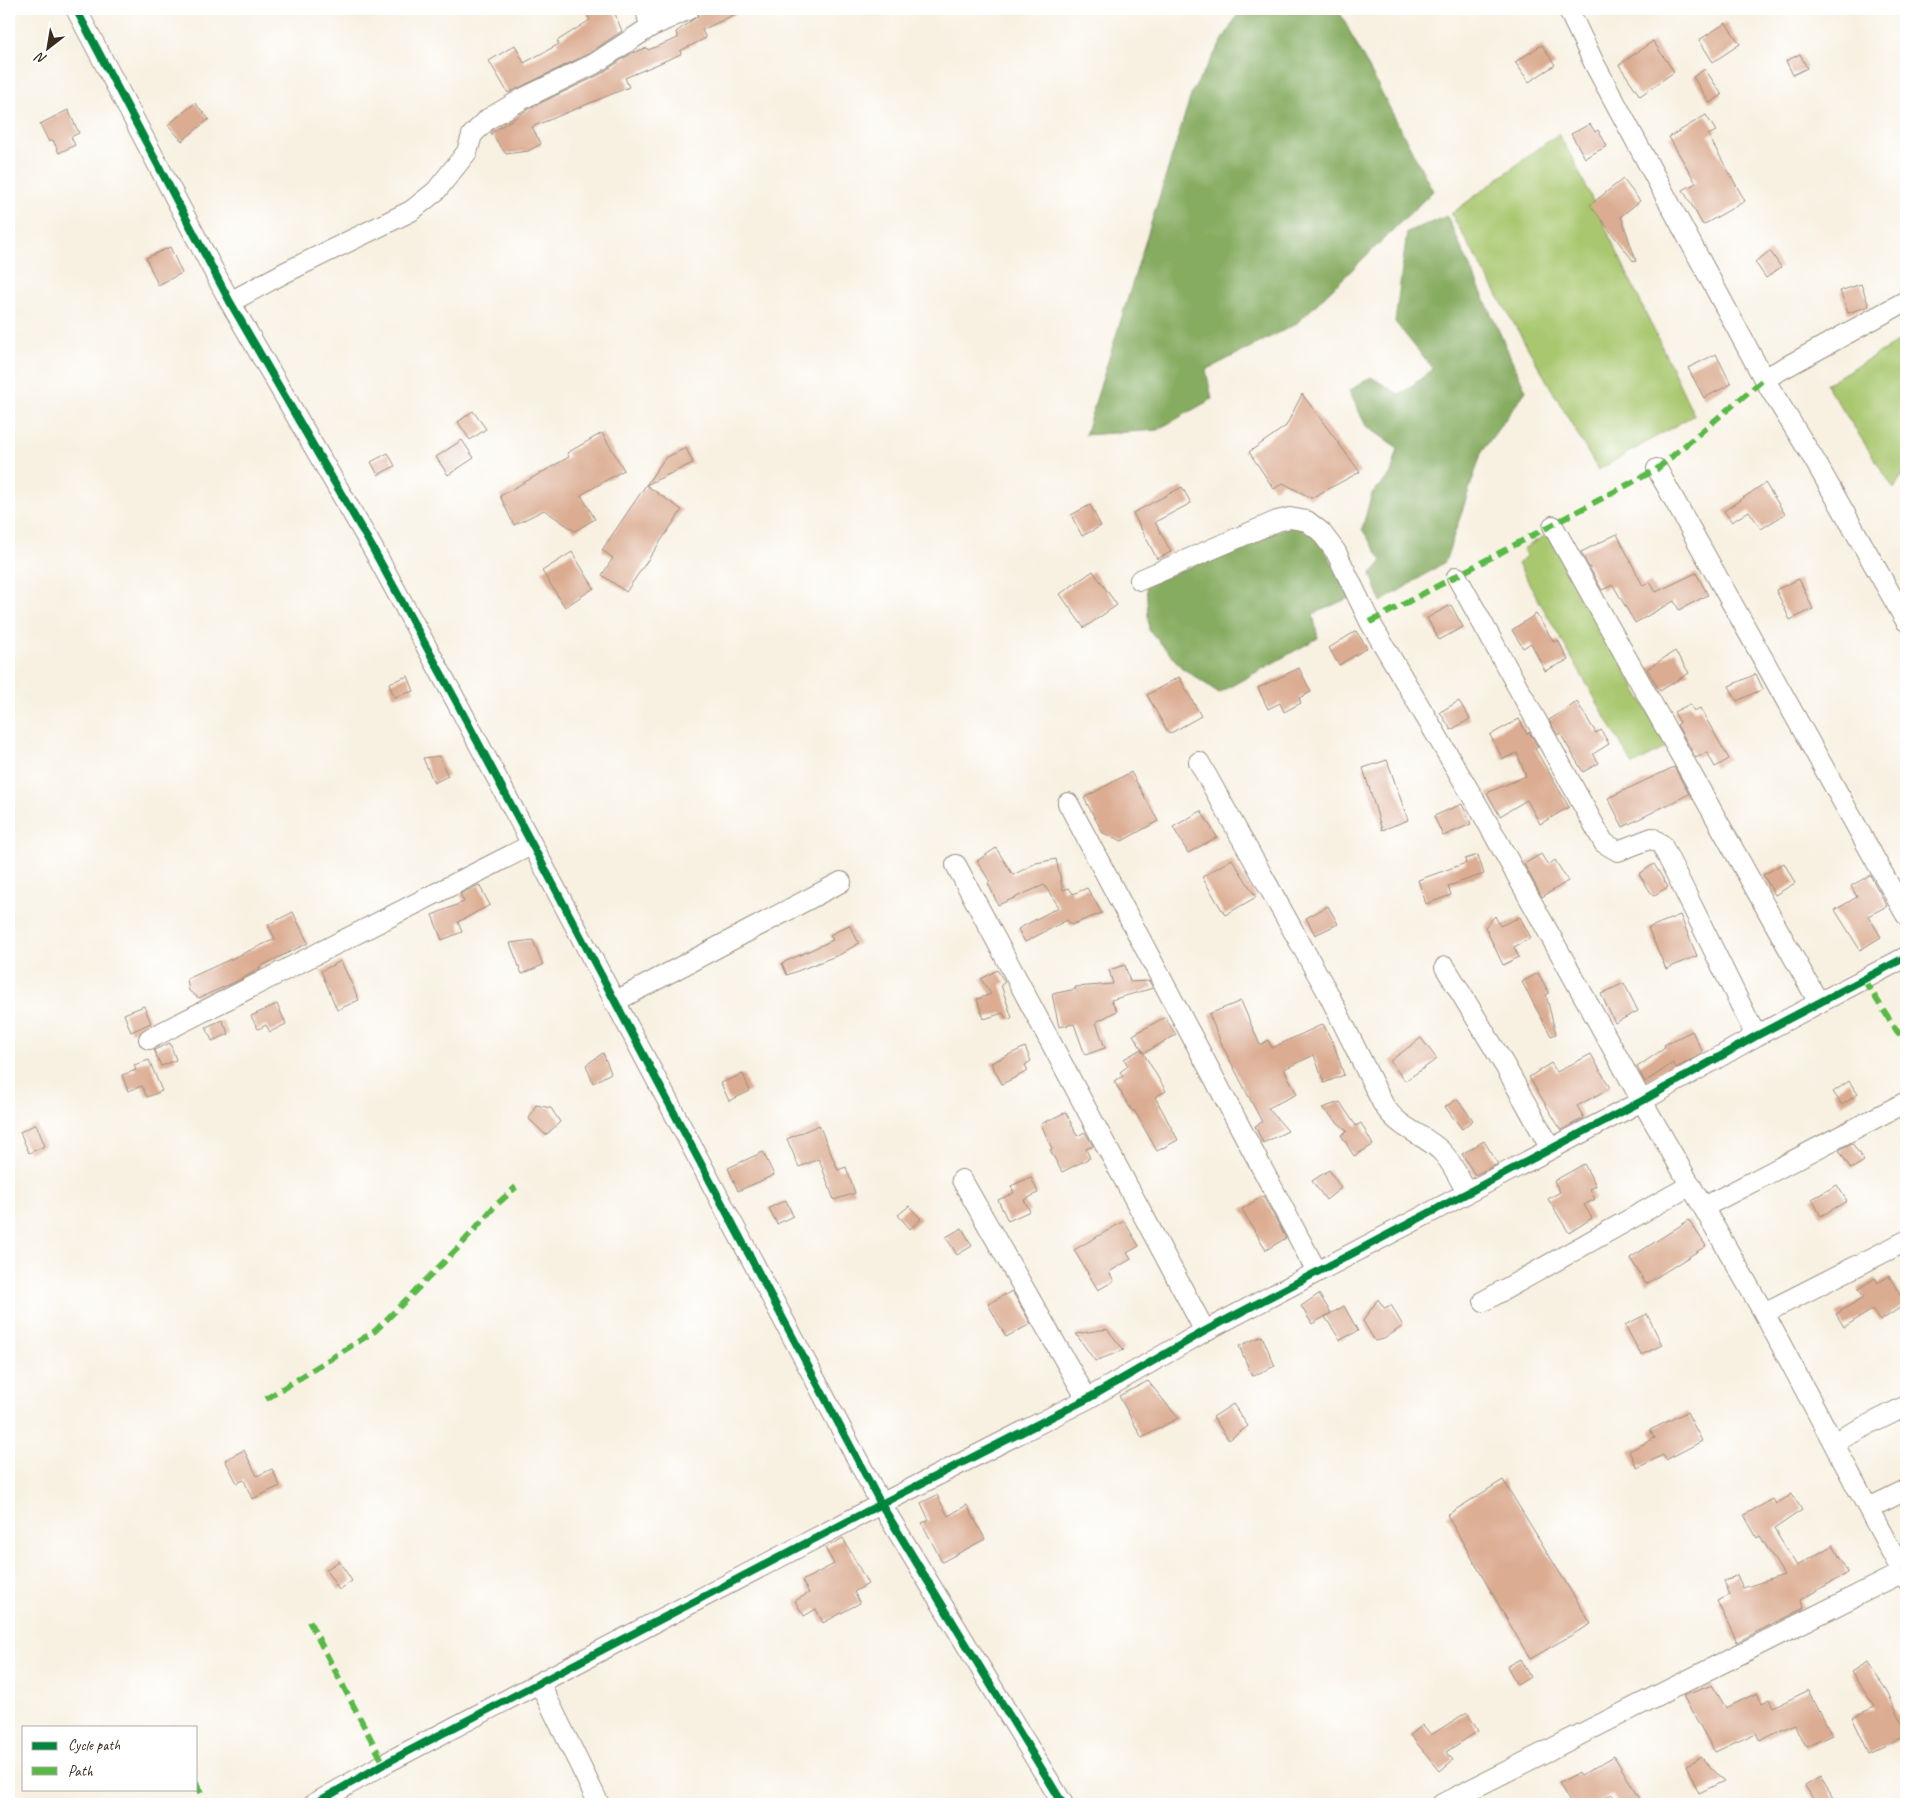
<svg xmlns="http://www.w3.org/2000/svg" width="1915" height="1813" font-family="Caveat,sans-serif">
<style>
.green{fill:#a9c76e;stroke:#727846}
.forest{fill:#86ac61;stroke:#606b40}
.building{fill:#dbac91}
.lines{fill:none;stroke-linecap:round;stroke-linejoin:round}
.minor-casing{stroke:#9a8e80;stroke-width:22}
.minor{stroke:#fff;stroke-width:20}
.quiet{stroke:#58b947;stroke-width:6;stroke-dasharray:12 6;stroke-linecap:butt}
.cycleway-casing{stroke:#fff;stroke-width:11}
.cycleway{stroke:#00873e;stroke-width:8}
</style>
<rect width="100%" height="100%" fill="#fff"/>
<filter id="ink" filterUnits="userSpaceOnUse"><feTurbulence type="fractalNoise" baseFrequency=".02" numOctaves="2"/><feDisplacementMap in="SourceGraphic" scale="10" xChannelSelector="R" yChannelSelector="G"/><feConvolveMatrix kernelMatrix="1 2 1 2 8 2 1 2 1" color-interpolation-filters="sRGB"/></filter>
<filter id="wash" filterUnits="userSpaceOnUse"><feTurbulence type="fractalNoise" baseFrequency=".0096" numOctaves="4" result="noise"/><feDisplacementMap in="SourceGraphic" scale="20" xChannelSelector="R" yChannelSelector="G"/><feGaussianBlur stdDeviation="1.12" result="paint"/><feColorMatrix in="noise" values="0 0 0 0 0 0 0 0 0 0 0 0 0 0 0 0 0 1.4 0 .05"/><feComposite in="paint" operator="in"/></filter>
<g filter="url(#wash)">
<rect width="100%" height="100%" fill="#f8f1e2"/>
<path class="green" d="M1558,134L1573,159L1694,415L1598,470L1451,214Z
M1906,337V468L1894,489L1826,384Z
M1551,532L1667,747L1633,765L1518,564L1526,556L1523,549Z"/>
<path class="forest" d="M1241,9H1338L1433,191L1296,324L1206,370L1212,399L1157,430L1085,435L1192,92Z
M1447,216L1526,391L1482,451L1445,562L1381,602L1371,574L1382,561L1362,529L1372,493L1391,474L1398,448L1366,426L1349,391L1371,377L1400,395L1433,369L1395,322L1407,232Z
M1292,525L1318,537L1351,597L1313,614L1318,638L1219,693L1182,668L1149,630L1146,585Z"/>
<g id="blocks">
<path class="building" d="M599,9H613L622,31L588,54L508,93L489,61L515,45L524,63L559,44L557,41L590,20L587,14Z
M701,9H746L702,30L706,38L680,51L681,54L625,78L629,87L532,127L541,144L528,151L506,154L491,133L530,108L599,75L632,53L647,48L648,50L678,38L676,32L698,16Z
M1726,23L1740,44L1713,62L1699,40Z
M1653,41L1674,72L1640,96L1619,65Z
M1542,45L1555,65L1529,82L1515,62Z
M1800,54L1807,68L1793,75L1786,61Z
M1705,69L1722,95L1710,103L1693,77Z
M195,103L209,119L182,141L168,125Z
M68,110L79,133L71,137L75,145L59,153L53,140L49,142L40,124Z
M1706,115L1716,131L1708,135L1745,201L1703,225L1683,190L1696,183L1669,137Z
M1590,124L1595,132L1598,130L1607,146L1585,158L1571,134Z
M1623,179L1640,201L1621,216L1636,261L1634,262L1590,205Z
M170,247L182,273L158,285L146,258Z
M1770,251L1781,267L1766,278L1755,262Z
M1861,284L1869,306L1848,313L1840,291Z
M1716,354L1731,384L1704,398L1688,368Z
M1302,394L1360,472L1311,498L1283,483L1274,489L1249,452L1286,426Z
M473,411L486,429L470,440L458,422Z
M602,433L624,470L581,495L595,519L575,531L544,510L514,525L500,496L569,457L567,453Z
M462,440L474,458L448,475L436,457Z
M686,448L693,463L646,485L665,458Z
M388,453L395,466L378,475L371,462Z
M1765,483L1785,514L1761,529L1749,511L1732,522L1724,511Z
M646,485L682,510L626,592L602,575L613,558L602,550Z
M1182,487L1191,503L1155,522L1171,552L1157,559L1133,513Z
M1090,505L1101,526L1082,536L1071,515Z
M1617,534L1643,586L1650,582L1656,592L1696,573L1708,595L1679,610L1674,601L1635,623L1613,585L1602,590L1581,552Z
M572,552L594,588L565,607L542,571Z
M1093,571L1117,605L1084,628L1060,594Z
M1799,579L1813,609L1790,620L1776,590Z
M1451,605L1463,627L1439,640L1427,618Z
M1536,614L1554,642L1558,640L1568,660L1545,671L1531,643L1523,648L1512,630Z
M1356,631L1367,648L1339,665L1329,648Z
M1675,651L1689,673L1660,691L1647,669Z
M1299,668L1311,692L1299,698L1301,703L1284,712L1280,703L1268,709L1258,688Z
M1756,674L1763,689L1737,701L1729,686Z
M408,676L414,691L394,697L389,683Z
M1179,677L1201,716L1169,734L1147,695Z
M1459,701L1470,719L1451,730L1440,712Z
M1577,702L1596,733L1601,730L1609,744L1593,754L1599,763L1583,772L1560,733L1558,735L1549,720Z
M1690,704L1694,711L1700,708L1729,759L1715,767L1707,752L1696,758L1677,725L1680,723L1674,712Z
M1519,719L1527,734L1529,732L1538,747L1535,749L1569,807L1540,824L1527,800L1500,816L1487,793L1526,776L1517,753L1503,759L1490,735Z
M439,756L448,776L434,783L423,758Z
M1387,760L1408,820L1382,830L1363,768Z
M1674,767L1689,794L1623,827L1608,798Z
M1131,772L1158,821L1122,841L1103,833L1084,798Z
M1462,804L1471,824L1443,836L1434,816Z
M1201,811L1217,837L1188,853L1173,827Z
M996,848L1013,875L1036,863L1056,859L1063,890L1069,888L1073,894L1087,888L1102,913L1071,925L1067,920L1025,942L1018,929L1059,907L1044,885L998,905L988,883L990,882L977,861Z
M1541,854L1548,865L1555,860L1568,881L1542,897L1524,864Z
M1478,855L1484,874L1448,886L1451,895L1426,904L1418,880L1466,863L1465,859Z
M1232,859L1256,897L1225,915L1202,877Z
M1784,863L1795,883L1775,895L1763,875Z
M1654,864L1668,887L1653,896L1639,874Z
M1870,875L1887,906L1868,916L1881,937L1860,950L1835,910L1857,897L1851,886Z
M479,885L490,905L458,922L462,932L442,940L432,915L464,902L460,894Z
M1328,906L1338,924L1315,935L1306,918Z
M293,912L308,943L259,967L260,969L235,982L199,998L189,991L187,979L275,939L268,925Z
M1680,915L1697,956L1666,969L1648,928Z
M1495,916L1500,926L1520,917L1531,938L1514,947L1519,957L1503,965L1485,927Z
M849,925L859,943L841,954L787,975L782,963L833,940L830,935Z
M533,940L543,965L522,974L510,943Z
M341,961L359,1000L337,1010L321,971Z
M1125,965L1130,982L1149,981L1153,988L1111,1000L1117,1011L1096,1022L1105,1048L1085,1055L1074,1024L1059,1027L1052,994L1076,989L1075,987L1113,984L1109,970Z
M997,970L1005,982L1001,985L1012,1018L1007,1020L1003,1013L984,1019L977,999L991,994L981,979Z
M1538,973L1549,993L1546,995L1556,1034L1551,1036L1522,982Z
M1624,983L1638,1011L1615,1023L1601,994Z
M1241,1001L1260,1045L1268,1040L1272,1048L1323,1024L1334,1045L1344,1075L1324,1083L1314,1055L1284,1069L1297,1094L1268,1108L1288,1131L1263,1143L1255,1126L1262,1122L1223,1047L1209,1014Z
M277,1004L286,1024L270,1032L266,1025L258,1029L251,1016Z
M144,1006L151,1023L131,1032L124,1014Z
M1165,1017L1176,1035L1144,1053L1133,1035Z
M222,1020L229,1034L212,1041L206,1027Z
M1692,1031L1703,1053L1676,1068L1673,1063L1645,1082L1637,1067L1665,1048L1664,1045Z
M1421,1038L1437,1059L1405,1081L1390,1061Z
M170,1043L176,1060L161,1066L154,1050Z
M1025,1047L1031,1061L1025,1065L1028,1071L1002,1084L991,1063Z
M1141,1049L1166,1091L1155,1097L1178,1140L1157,1151L1134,1110L1132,1111L1114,1081L1123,1076L1120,1072L1128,1066L1124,1059Z
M603,1053L611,1073L593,1083L586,1065Z
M1591,1054L1610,1088L1577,1106L1584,1118L1561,1130L1529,1077L1551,1063L1557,1072Z
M149,1060L162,1091L147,1097L142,1086L128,1091L122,1075L136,1070L134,1065Z
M743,1074L750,1091L729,1101L721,1083Z
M1849,1081L1858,1094L1842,1105L1833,1092Z
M1457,1099L1473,1120L1462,1129L1445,1107Z
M1340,1102L1356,1126L1361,1123L1373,1145L1354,1156L1341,1135L1347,1131L1322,1108Z
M536,1105L551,1108L560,1122L546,1135L529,1119Z
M1066,1112L1077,1136L1085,1132L1093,1146L1086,1149L1090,1158L1062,1172L1050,1150L1052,1149L1041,1124Z
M36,1124L45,1146L29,1153L20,1132Z
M819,1125L838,1170L846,1167L855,1193L834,1200L819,1159L799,1167L787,1139Z
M1484,1141L1498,1164L1475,1175L1462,1154Z
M1852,1143L1864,1161L1851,1169L1839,1150Z
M763,1152L774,1175L738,1191L728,1168Z
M1584,1164L1596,1186L1590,1189L1595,1199L1584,1205L1592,1218L1569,1233L1548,1199L1560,1192L1554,1181Z
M1329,1170L1341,1188L1326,1200L1312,1181Z
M1031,1177L1038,1193L1024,1200L1030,1211L1008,1221L998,1200L1014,1193L1011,1186Z
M1837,1185L1847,1201L1821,1216L1812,1199Z
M1263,1196L1286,1238L1266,1250L1242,1209Z
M786,1200L793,1216L777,1224L769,1208Z
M909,1206L921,1219L910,1229L898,1215Z
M1689,1220L1706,1246L1646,1284L1630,1258Z
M1124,1221L1139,1246L1127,1253L1131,1259L1109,1272L1114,1281L1098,1290L1074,1250Z
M962,1228L972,1246L957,1255L946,1237Z
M1889,1276L1906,1304L1880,1321L1872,1310L1844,1327L1836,1314L1864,1297L1858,1289L1875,1278L1878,1283Z
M1012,1291L1031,1324L1006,1337L988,1304Z
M1319,1294L1331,1313L1312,1324L1301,1306Z
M1378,1299L1384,1308L1391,1305L1403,1326L1384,1339L1375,1341L1363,1321Z
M1344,1306L1358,1331L1340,1340L1325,1317Z
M1647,1314L1662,1345L1641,1355L1625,1325Z
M1107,1329L1124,1350L1095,1361L1076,1334Z
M1262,1336L1275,1366L1252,1376L1239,1346Z
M1148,1381L1178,1418L1142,1438L1119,1396Z
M1233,1404L1248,1426L1229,1440L1213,1417Z
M1687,1412L1702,1441L1666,1460L1663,1455L1637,1468L1629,1451L1655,1438L1650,1430Z
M244,1450L257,1476L272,1469L280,1486L252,1499L244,1480L237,1483L225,1460Z
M1503,1480L1591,1624L1530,1659L1447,1515Z
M1792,1494L1802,1510L1774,1529L1797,1566L1833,1545L1848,1573L1800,1600L1804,1608L1737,1642L1717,1601L1730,1595L1724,1581L1737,1575L1743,1588L1784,1575L1760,1536L1757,1538L1744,1515L1773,1499L1776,1504Z
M937,1495L948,1516L967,1505L985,1539L942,1562L922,1523L929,1520L921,1503Z
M843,1538L868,1584L854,1592L860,1603L823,1623L816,1609L804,1616L795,1601L809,1593L802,1581L834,1564L825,1548Z
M339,1561L352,1581L339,1590L326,1570Z
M1520,1659L1530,1677L1517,1685L1507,1666Z
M1867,1662L1887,1691L1906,1732V1736L1869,1753L1852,1717L1875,1707L1851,1672Z
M1712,1685L1726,1708L1757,1693L1762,1703L1770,1699L1774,1707L1809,1690L1832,1735L1806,1747L1794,1724L1760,1741L1756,1733L1715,1752L1683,1696Z
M1467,1712L1478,1731L1446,1752L1453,1760L1440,1771L1410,1735L1423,1725L1431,1735Z
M1614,1756L1643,1804H1618L1612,1794L1593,1804H1571L1559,1783L1578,1773L1580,1776Z
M1701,1757L1724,1781L1699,1793L1686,1765Z
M1820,1777L1837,1804H1817L1805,1786Z"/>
</g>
</g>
<g filter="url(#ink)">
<use href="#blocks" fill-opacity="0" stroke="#9a8e80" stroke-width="1"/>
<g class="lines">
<g class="minor-casing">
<path id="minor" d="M76,9L230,302L372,547L455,699L881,1504L1063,1804
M646,9L650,27
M1568,9L1595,65L1764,379L1815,461L1906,621
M230,302L284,273L411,211L436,191L467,152L472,135L488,119L524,98L594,64L650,27L689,9
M1764,379L1906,301
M1657,469L1906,915
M1553,526L1819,1003
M1457,577L1604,843L1618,851L1652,838L1662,845L1756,1036
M1140,580L1277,521L1290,518L1307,521L1321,532L1336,552L1370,622L1481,811L1642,1101L1764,1313L1906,1579
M1199,762L1328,993L1383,1104C1400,1131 1424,1133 1443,1153C1453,1164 1460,1180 1467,1193
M1068,803L1317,1272
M956,865L1205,1331
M1445,967L1505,1066L1551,1149
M614,1002L841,882
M149,1039L531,845
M962,1180L1087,1399
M1704,1207L1906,1102
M1484,1301L1691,1185
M1764,1313L1906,1241
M1834,1442L1906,1406
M1869,1508L1906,1490
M540,1684L599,1804
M314,1804L384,1764L881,1504L1087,1399L1205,1331L1642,1101L1756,1036L1906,957
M1442,1804L1903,1572"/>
</g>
<use href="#minor" class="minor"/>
<path class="quiet" d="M1370,622L1657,469L1764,379
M1864,980L1906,1045
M266,1399L375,1331L460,1246L494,1207L516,1187
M1903,1572L1906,1571
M309,1621L384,1764
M196,1782L206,1804"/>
<g class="cycleway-casing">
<path id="cycleway" d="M76,9L230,302L372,547L455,699L881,1504L1063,1804
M314,1804L384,1764L881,1504L1087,1399L1205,1331L1642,1101L1756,1036L1906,957"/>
</g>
<use href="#cycleway" class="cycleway"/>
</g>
</g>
<rect width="1915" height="1813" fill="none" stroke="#fff" stroke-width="30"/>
<rect x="22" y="1726" width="175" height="65" fill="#ffffff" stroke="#b1aaa5"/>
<rect x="32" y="1742" width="25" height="8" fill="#00873e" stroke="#b1aaa5"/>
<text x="68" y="1750" font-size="15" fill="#3b2a1e">Cycle path</text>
<rect x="32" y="1767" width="25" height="8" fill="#58b947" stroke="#b1aaa5"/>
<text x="68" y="1776" font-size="15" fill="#3b2a1e">Path</text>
<g transform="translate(48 48) rotate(211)" stroke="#ffffff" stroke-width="4" paint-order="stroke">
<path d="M0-4L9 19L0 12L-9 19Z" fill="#3b2a1e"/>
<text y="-8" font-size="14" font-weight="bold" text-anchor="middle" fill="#3b2a1e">N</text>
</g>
</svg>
